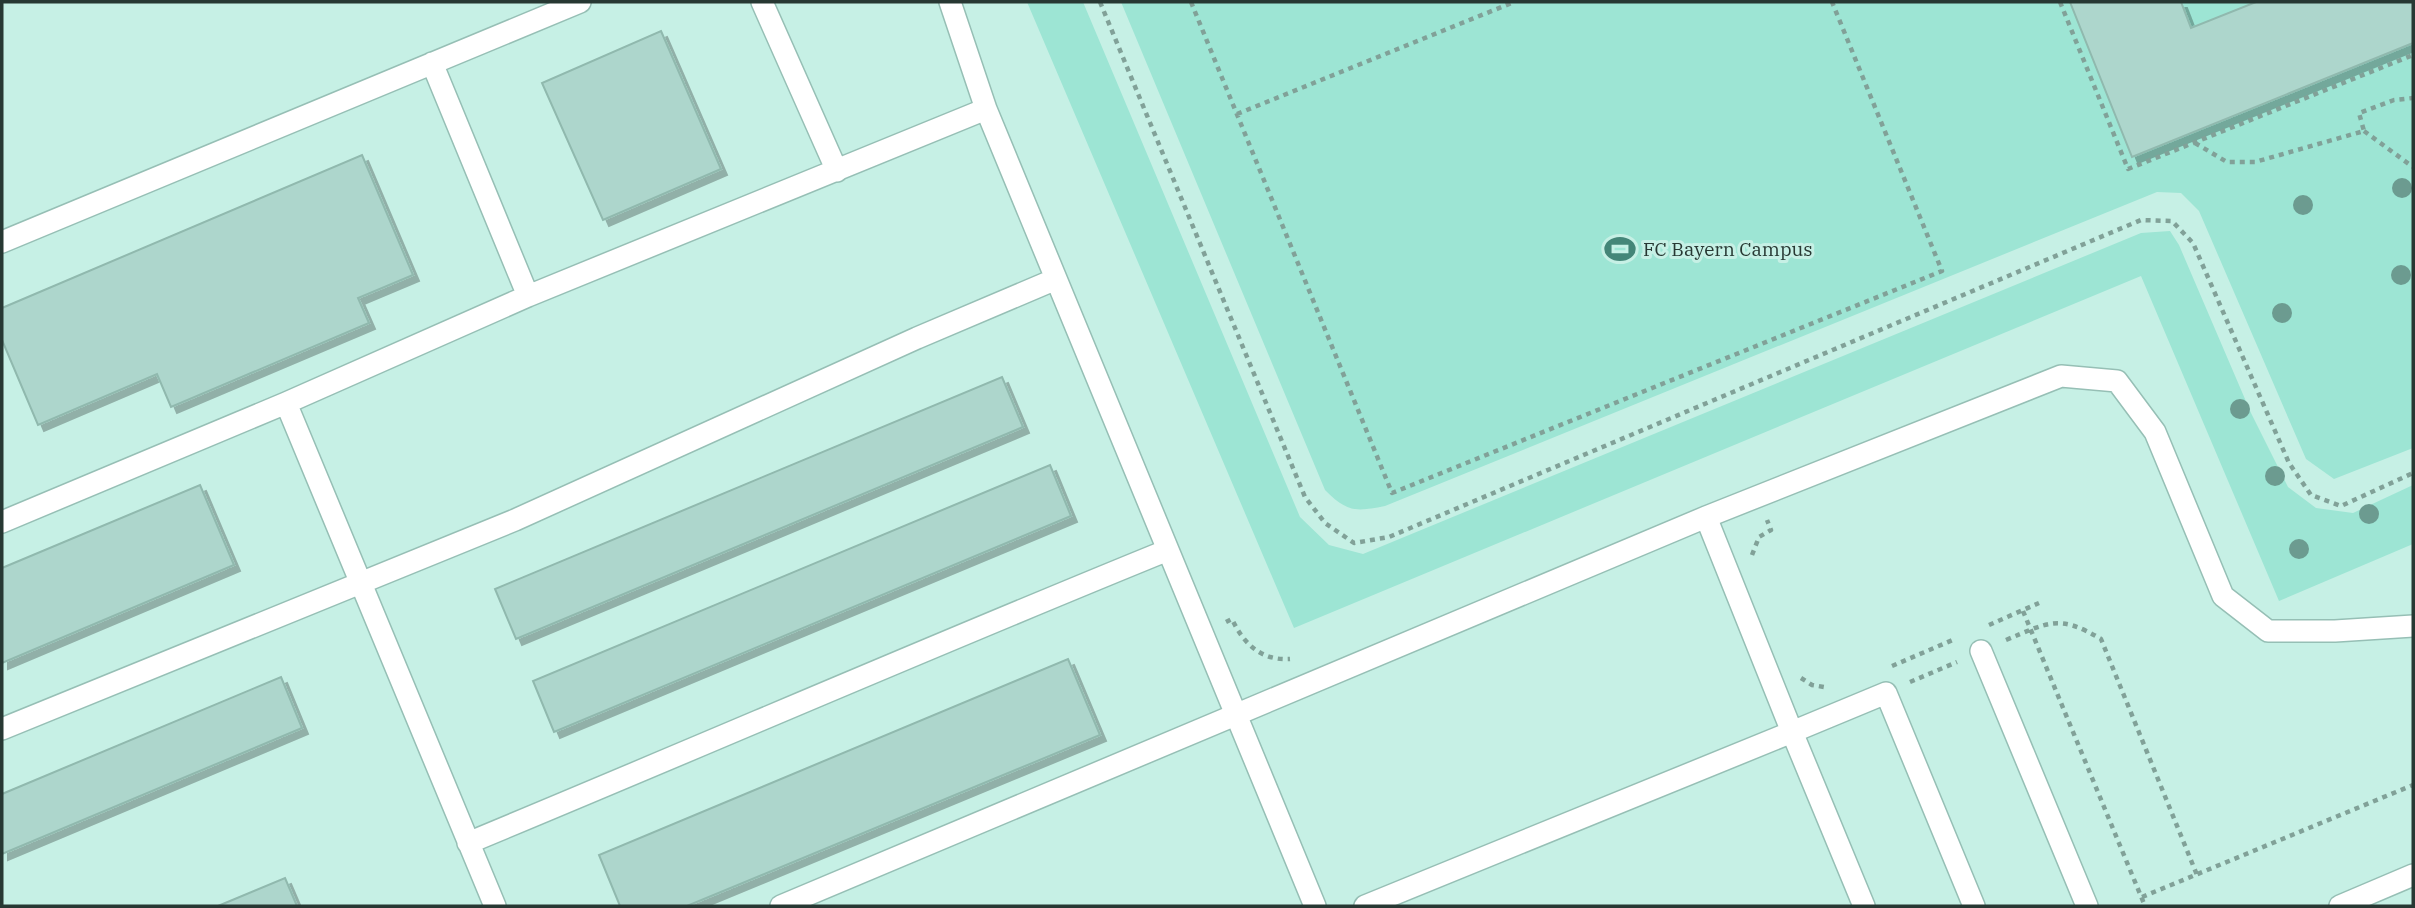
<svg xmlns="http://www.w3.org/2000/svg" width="2415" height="908" font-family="'IBM Plex Serif',serif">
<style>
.green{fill:#9de5d4}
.building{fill:#add6cc;stroke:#90b9ae;stroke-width:2;filter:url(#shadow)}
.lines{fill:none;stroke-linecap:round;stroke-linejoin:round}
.service-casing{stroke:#96bfb5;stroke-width:24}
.path{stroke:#81a198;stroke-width:4.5;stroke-dasharray:5 5;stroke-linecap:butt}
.service{stroke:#fff;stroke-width:21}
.tree{fill:#6c9b90}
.labels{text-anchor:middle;stroke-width:6;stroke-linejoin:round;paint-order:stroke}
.poi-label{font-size:19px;fill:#273833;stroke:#c6f0e5;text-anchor:start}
</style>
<defs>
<filter id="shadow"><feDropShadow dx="6" dy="6" stdDeviation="0" flood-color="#0004"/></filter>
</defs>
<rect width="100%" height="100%" fill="#c6f0e5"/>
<path class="green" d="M1027,2H1083L1300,517L1329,545L1363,554L2141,233L2170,231L2179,245L2251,413L2288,487L2316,508L2353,513L2413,485V544L2279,601L2141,276L1294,628Z
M1121,2H2413V448L2334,479L2306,459L2199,211L2181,193L2157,192L1385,506C1355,512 1347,512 1325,490Z"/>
<path class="building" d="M2070,2H2181L2191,28L2256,2H2413V43L2132,157Z
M661,31L721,169L603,220L542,83Z
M362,155L413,275L358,298L369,323L171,407L157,374L38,425L2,340V308Z
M1002,377L1023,427L516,639L495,589Z
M1050,465L1071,516L554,732L533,681Z
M200,485L234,565L2,663V568Z
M1068,659L1100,735L687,906H620L599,855Z
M281,677L302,728L2,854V794Z
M285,878L297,906H218Z"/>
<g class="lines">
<g class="service-casing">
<path id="service" d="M762,2L837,171
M950,2L986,109L1315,906
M432,63L528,296
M2,242L580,2
M286,403L495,906
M2,522L286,403L528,296L986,109
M1981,651L2087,906
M2,729L515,520L917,338L1056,279
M468,843C702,746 934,645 1168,550
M781,906L1706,517L2061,376L2117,381L2155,432L2223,596L2268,631H2335L2413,626
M1365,906L1792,732L1706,517
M1864,906L1792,732L1886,693L1974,906
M2340,906L2413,875"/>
</g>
<path class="path" d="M1100,2L1305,497L1325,523L1354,543L1389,537L2141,220L2172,221L2193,243L2289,463L2311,495L2341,506L2413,473
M1191,2L1392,493L1942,271L1832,2
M2060,2L2128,169L2413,55
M1237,114L1514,2
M2364,131L2413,167
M2195,143L2227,162H2255L2364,131L2359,113L2394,100L2413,98
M1752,555L1759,537L1771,530L1767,520
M2023,611L2145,906
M1226,622L1232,619C1243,643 1261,661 1290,659
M1989,625L2039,603
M2006,640C2049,622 2059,614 2101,639L2197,875
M1892,666L1955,639
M1801,678L1812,685L1824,687
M1910,682L1957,662
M2142,897L2413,785"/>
<use href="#service" class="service"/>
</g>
<g class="tree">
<circle cx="2402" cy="188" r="10"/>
<circle cx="2303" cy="205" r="10"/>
<circle cx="2401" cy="275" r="10"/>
<circle cx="2282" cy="313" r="10"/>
<circle cx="2240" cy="409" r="10"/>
<circle cx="2275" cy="476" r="10"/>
<circle cx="2369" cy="514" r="10"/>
<circle cx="2299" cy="549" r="10"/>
</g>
<defs>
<g id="stadium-bare" transform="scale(2.415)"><path d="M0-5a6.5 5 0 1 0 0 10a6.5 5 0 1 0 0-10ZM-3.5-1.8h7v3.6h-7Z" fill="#448678" stroke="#c6f0e5" stroke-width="2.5" paint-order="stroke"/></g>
</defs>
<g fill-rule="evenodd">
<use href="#stadium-bare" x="1620" y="249"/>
</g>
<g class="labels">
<g class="poi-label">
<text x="1643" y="256">FC Bayern Campus</text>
</g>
</g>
<rect width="2415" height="908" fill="none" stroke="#273833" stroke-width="7"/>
</svg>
